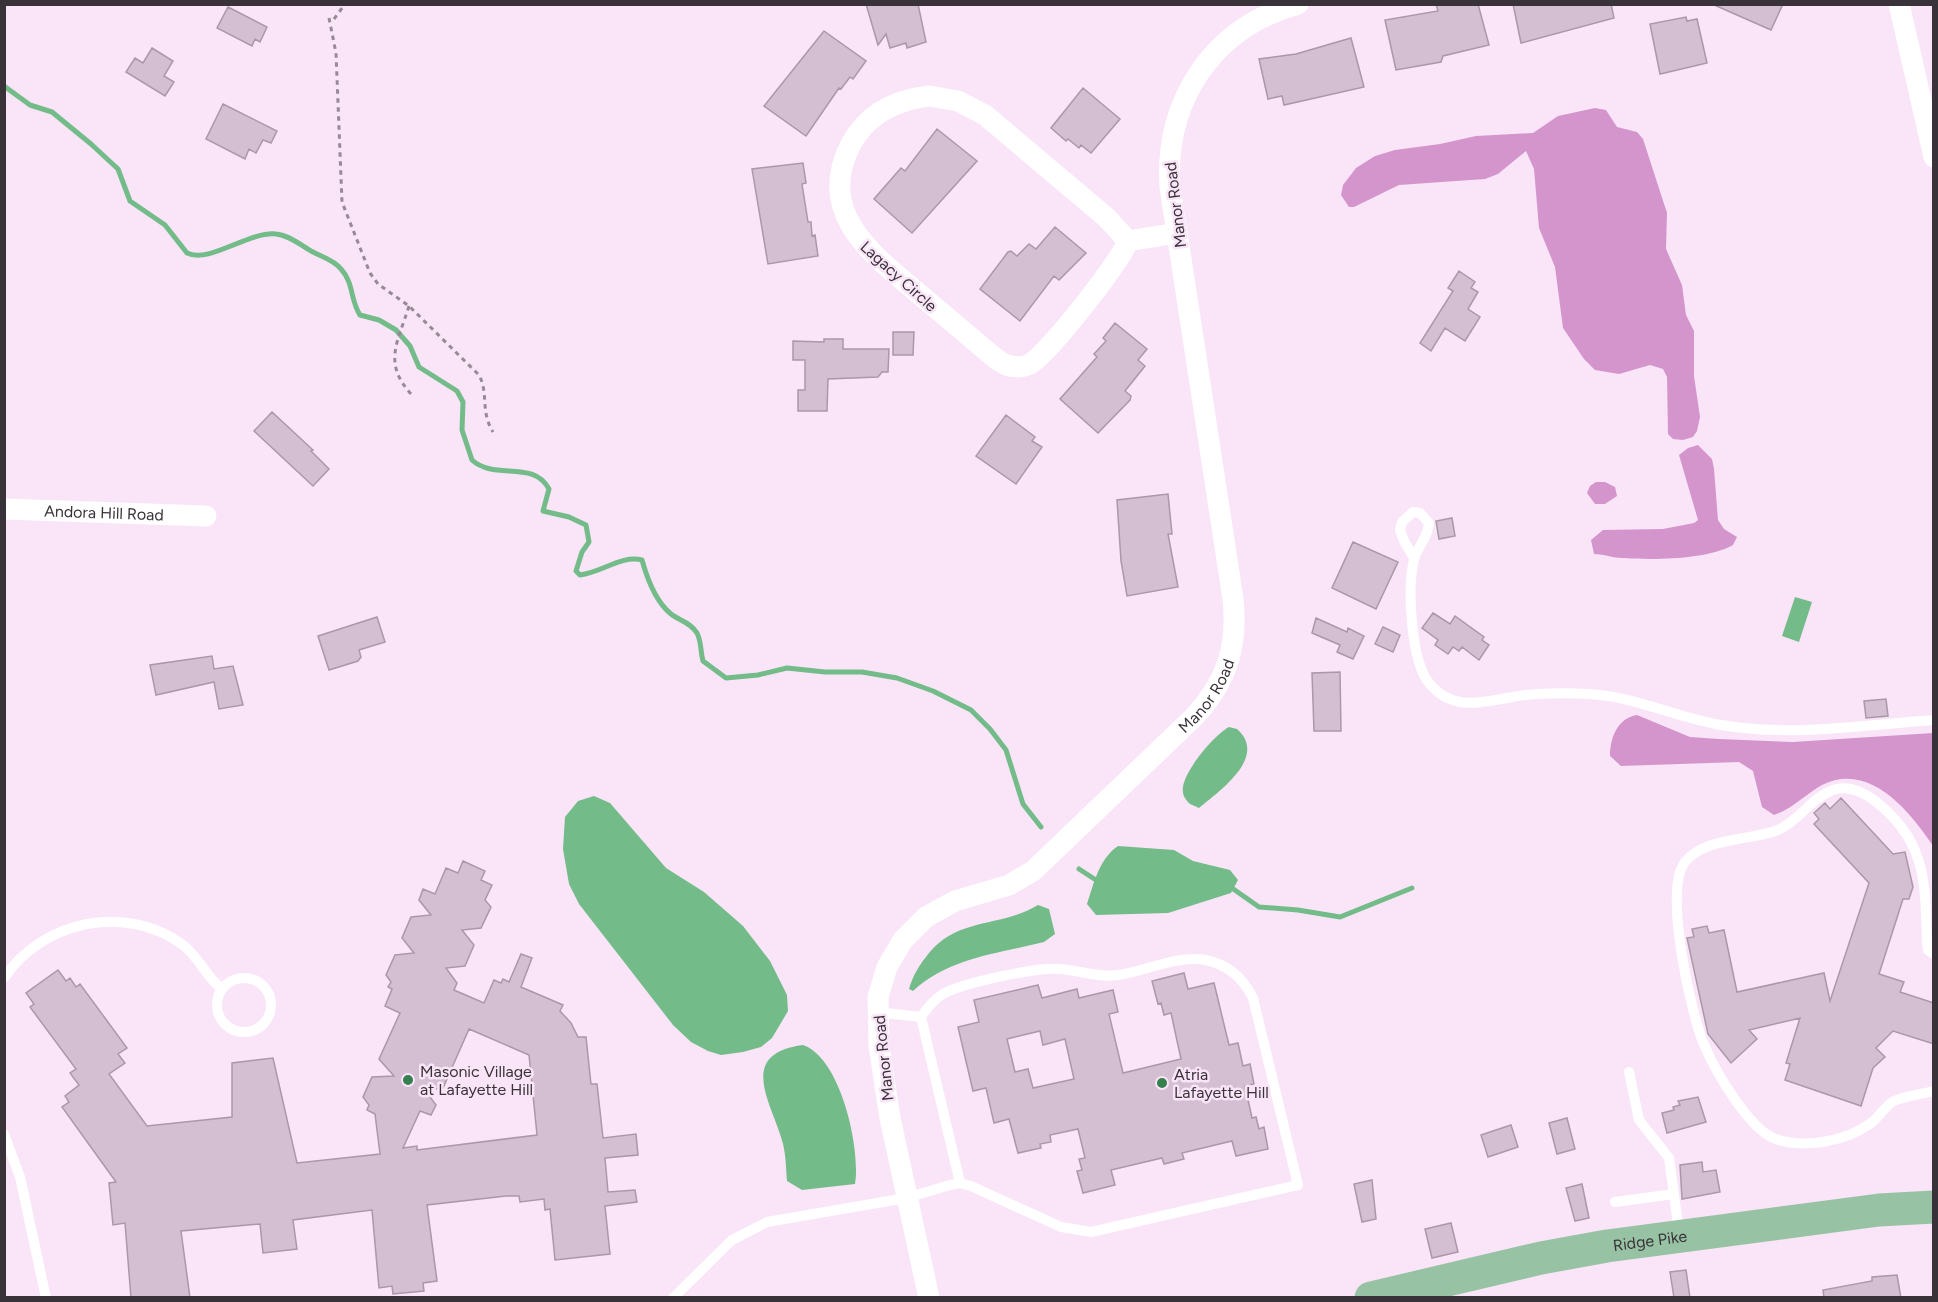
<svg xmlns="http://www.w3.org/2000/svg" width="1938" height="1302" font-family="Figtree,sans-serif">
<style>
.forest{fill:#d495cd}
.water{fill:#73bb88}
.lines{fill:none;stroke-linecap:round;stroke-linejoin:round}
.stream{stroke:#73bb88;stroke-width:5}
.building{fill:#d3bfd1;stroke:#aa97a7;stroke-width:1.5;fill-rule:evenodd}
.path{stroke:#978996;stroke-width:3;stroke-dasharray:4.5 4.5;stroke-linecap:butt}
.service{stroke:#fff;stroke-width:10}
.minor{stroke:#fff;stroke-width:21}
.primary{stroke:#97c3a4;stroke-width:33}
.poi-dot{fill:#35804f;stroke:#f9e5f7;stroke-width:2}
.labels{text-anchor:middle;stroke-width:5;stroke-linejoin:round;paint-order:stroke}
.street-label{font-size:16px;fill:#3a3239;stroke:#f9e5f7}
.poi-label{font-size:16px;fill:#3a3239;stroke:#f9e5f7;text-anchor:start}
</style>
<rect width="100%" height="100%" fill="#f9e5f7"/>
<path class="forest" d="M1595,108L1606,110L1617,127L1637,132L1643,139L1667,213L1666,249L1682,285L1686,315L1694,331V376L1700,417L1697,431L1693,437L1683,440L1673,439L1668,434L1667,377L1663,369L1650,365L1619,374L1595,370L1584,359L1563,328L1555,267L1539,228L1534,169L1526,151L1498,174L1485,179L1399,185L1354,207H1349L1341,195L1343,185L1356,168L1375,156L1395,150L1440,144L1476,136L1533,133L1558,116Z
M1698,445L1712,459L1714,469L1718,520L1724,529L1737,537L1733,545C1707,560 1652,560 1622,558C1613,558 1604,554 1594,554L1591,540L1603,530L1663,529L1694,523L1698,520L1679,455L1688,448Z
M1596,482H1605L1615,487L1617,496L1605,504H1595L1587,493L1590,486Z
M1637,715L1690,737L1719,739L1793,742L1933,733V846C1910,811 1869,761 1822,785C1806,794 1792,809 1774,815L1762,807L1753,771L1739,762L1621,766L1610,756C1610,739 1617,718 1637,715Z"/>
<path class="water" d="M1795,597L1812,602L1799,642L1782,636Z
M1229,727L1237,729C1269,757 1218,792 1199,808L1190,804C1185,799 1182,795 1183,787C1185,770 1214,735 1229,727Z
M594,796L610,803L666,868L704,892L743,926L770,961L787,995L788,1011L772,1038L761,1047L743,1052L721,1055L708,1051L691,1042L673,1025L579,904L569,884L563,849L565,817L578,801Z
M1118,846L1174,850L1193,861L1230,870L1238,880L1231,893L1168,913L1096,915L1087,904C1094,883 1099,859 1118,846Z
M1038,905L1049,909L1055,934L1044,942C997,954 950,957 913,991L909,989C913,975 920,964 929,953C959,917 1000,928 1038,905Z
M803,1045C841,1058 861,1149 855,1184L802,1190L787,1181C786,1169 786,1156 783,1144C774,1106 734,1054 803,1045Z"/>
<g class="lines">
<path class="stream" d="M4,86L30,105L52,112L91,144L118,169L130,201L165,225L187,253C209,264 249,231 276,234C289,235 302,246 313,252C322,257 334,260 341,269C354,283 350,300 360,315L379,320L396,330L410,346L419,367L457,391L463,402L462,430L472,460C495,481 533,459 549,489L543,511L569,517L586,525L589,542L582,552L576,571L580,575C603,572 621,555 642,560C647,578 656,602 671,614C680,621 690,622 697,633C702,643 700,651 703,661L726,678L758,675L787,668L825,672H862L897,678L933,691L971,710L990,729L1006,750L1023,804L1041,827
M1079,869L1099,882
M1229,886L1259,907L1298,910L1340,917L1412,888"/>
</g>
<path class="building" d="M866,4H918L926,42L907,48L906,43L890,48L886,34L878,45Z
M1436,4H1478L1489,45L1443,56L1441,62L1396,70L1385,20L1438,11Z
M1513,4H1611L1614,18L1521,43Z
M1712,4H1783L1771,30Z
M228,7L267,27L260,42L255,39L252,46L217,28Z
M1686,17L1687,21L1697,19L1707,63L1660,74L1650,24Z
M824,31L866,61L853,79L850,77L841,89L839,88L806,136L764,106Z
M1351,38L1364,87L1284,105L1282,96L1268,99L1259,59L1296,54Z
M152,48L173,61L164,76L174,82L165,96L126,72L135,58L143,63Z
M1083,88L1120,119L1091,153L1081,145L1079,148L1068,139L1066,141L1051,128Z
M223,104L277,131L271,143L263,140L256,153L249,149L245,159L206,139Z
M937,129L977,161L912,233L874,199L901,168L905,171Z
M803,163L806,183L802,184L808,222H811L812,236L815,235L818,256L768,264L752,169Z
M1055,227L1086,253L1059,280L1054,276L1020,321L980,289L1008,252L1011,251L1017,256L1029,244L1036,249Z
M1459,271L1475,282L1471,288L1478,292L1468,309L1480,317L1465,341L1445,328L1431,351L1420,343L1453,291L1448,288Z
M1115,323L1147,349L1138,360L1145,366L1125,391L1131,396L1130,400L1098,433L1060,399L1097,357L1094,354L1106,341L1103,338Z
M893,332H914L913,355H893Z
M824,339H843V349H889L888,372H882L878,377L828,379L827,411H798V390H805V360H793V341L824,342Z
M272,412L313,450L311,451L329,469L313,486L254,431Z
M1006,415L1035,437L1032,441L1042,447L1016,484L976,456Z
M1168,494L1172,534H1168L1178,587L1127,596L1121,561L1117,500Z
M1452,518L1455,536L1439,539L1436,521Z
M1353,542L1398,562L1376,609L1332,588Z
M1433,613L1450,624L1455,616L1484,637L1482,640L1489,645L1479,660L1462,647L1459,651L1453,647L1448,654L1435,645L1438,640L1422,628Z
M377,617L385,642L359,650L361,657L358,661L329,670L318,636Z
M1316,618L1347,632L1348,628L1364,636L1353,659L1337,652L1340,645L1312,633Z
M1383,627L1400,635L1393,652L1375,644Z
M212,656L214,669L233,666L243,705L219,709L214,682L156,695L150,665Z
M1340,672L1341,731H1314L1312,673Z
M1886,699L1888,716L1866,718L1864,701Z
M1841,798L1893,854L1905,852L1913,887L1909,899H1903L1879,974L1904,982L1900,992L1934,1003V1044L1893,1031L1876,1048L1885,1057L1873,1068L1861,1106L1785,1080L1790,1064L1786,1063L1800,1018L1749,1030L1757,1039L1731,1063L1708,1034L1687,938L1694,937L1692,929L1707,926L1709,933L1724,930L1737,992L1824,973L1830,1001L1869,883L1814,824L1819,819L1814,813L1825,803L1830,809Z
M463,861L485,871L481,880L492,885L485,900L491,907L481,928L462,930L474,945L465,966L446,968L457,983L454,990L484,1003L494,980L501,983L503,979L509,982L521,954L532,958L521,987L563,1005L560,1011L571,1023L578,1037H586L591,1084H597L603,1138L636,1134L638,1155L605,1158L608,1192L635,1190L637,1202L605,1206L610,1254L555,1260L550,1209L545,1210L544,1199L520,1202L519,1196H506L427,1205L437,1281L423,1283L424,1291L393,1294L392,1286L379,1288L372,1210L293,1220L297,1249L263,1253L260,1224L181,1231L190,1298H131L125,1223L113,1225L109,1183L116,1182L62,1107L69,1102L65,1096L79,1085L70,1073L76,1069L30,1007L34,1004L26,993L58,970L66,981L70,978L76,987L80,984L127,1048L118,1054L125,1063L109,1074L147,1126L232,1117V1063L273,1058L297,1163L380,1154L375,1114L367,1110L369,1105L363,1097L372,1077L394,1076L379,1059L400,1013L385,1006L392,989L388,987L391,982L386,975L395,955L414,953L402,938L411,917L431,915L419,900L423,889L435,894L446,868L458,873ZM469,1029L529,1055L537,1135L417,1150V1146L403,1148L420,1111L431,1115L436,1105L425,1090L443,1088Z
M1184,973L1188,989L1214,983L1229,1045L1238,1043L1243,1066L1250,1064L1254,1084L1245,1086L1252,1118L1256,1117L1259,1129L1264,1127L1268,1149L1236,1156L1232,1141L1182,1153L1184,1159L1164,1164L1162,1158L1111,1170L1115,1185L1083,1193L1077,1171L1082,1170L1079,1159L1085,1158L1078,1129L1050,1135L1051,1142L1040,1144L1041,1148L1018,1153L1009,1119L994,1123L986,1088L973,1091L958,1027L979,1022L974,1000L1038,985L1042,998L1077,989L1079,998L1113,990L1118,1012L1109,1014L1123,1073L1181,1059L1171,1013L1164,1015L1161,1003L1158,1004L1152,981ZM1040,1031L1043,1045L1065,1039L1074,1079L1033,1088L1028,1069L1015,1072L1007,1039Z
M1698,1097L1706,1122L1667,1133L1662,1113L1674,1110L1673,1107L1680,1105L1678,1101Z
M1567,1118L1575,1149L1557,1154L1549,1123Z
M1511,1125L1518,1147L1488,1157L1481,1135Z
M1702,1162L1703,1172L1716,1170L1720,1192L1682,1199L1680,1165Z
M1372,1180L1376,1219L1362,1222L1354,1184Z
M1582,1184L1589,1218L1575,1221L1566,1188Z
M1451,1223L1458,1252L1432,1258L1425,1229Z
M1686,1270L1690,1298H1674L1670,1272Z
M1897,1275L1901,1298H1824L1823,1290L1872,1281V1277Z"/>
<g class="lines">
<path class="path" d="M329,18L336,53L342,202L370,273L378,284L409,306L479,375C489,394 480,411 493,432
M334,19L345,4
M409,306C398,342 382,363 412,395"/>
<path class="service" d="M1414,558L1404,541L1400,530L1402,522L1413,512L1420,513L1429,523C1427,541 1417,546 1414,560C1407,588 1411,661 1429,683C1456,716 1490,699 1526,695C1546,693 1568,693 1589,694C1634,696 1677,718 1721,725C1791,737 1864,725 1934,720
M1934,954L1928,950L1927,943C1925,883 1927,841 1875,801C1862,791 1848,785 1833,790C1811,798 1799,821 1778,830C1750,841 1705,837 1685,862C1663,889 1691,1016 1705,1047C1716,1072 1750,1131 1776,1139C1805,1149 1847,1141 1871,1123C1879,1117 1885,1106 1894,1101C1906,1096 1921,1094 1934,1091
M4,978C43,920 127,903 183,945C199,957 206,977 222,989
M217 1005a27 27 0 1 1 54 0a27 27 0 1 1-54 0Z
M921,1017L960,1183
M1629,1072L1639,1120L1669,1158L1679,1232
M4,1134L20,1177L46,1298
M1615,1202L1674,1194
M673,1298L732,1240L767,1222L906,1198L950,1185L960,1183L971,1186L1061,1227L1091,1232L1298,1185L1253,998C1243,978 1227,964 1205,960C1177,955 1146,971 1119,975C1098,978 1079,970 1059,969C1037,967 962,983 943,994C933,1000 927,1008 921,1017L877,1012"/>
<g class="minor">
<path d="M1899,4L1934,157"/>
<path d="M929,96L958,101L985,115L1107,218L1128,241C1121,261 1048,354 1030,364C1017,370 1005,366 995,358C969,336 944,315 918,293C872,254 815,213 851,144C867,114 896,100 929,96Z"/>
<path d="M1128,241L1177,233"/>
<path id="s1" d="M4,509L206,516"/>
<path id="s2" d="M929,1298L890,1118L879,1046L878,997L887,967L903,940L926,917L955,901L1009,885L1033,871L1195,716C1227,681 1238,646 1233,599L1170,187C1164,101 1213,27 1298,4"/>
</g>
<path class="primary" id="s3" d="M1371,1298L1541,1258L1607,1246L1879,1210L1934,1207"/>
</g>
<g class="poi-dot">
<circle cx="408" cy="1080" r="6"/>
<circle cx="1162" cy="1083" r="6"/>
</g>
<g class="labels">
<g class="street-label">
<text transform="translate(1175 205) rotate(-97)" y="6">Manor Road</text>
<text transform="translate(899 276) rotate(42)" y="6">Lagacy Circle</text>
<text dy="6" stroke="none"><textPath href="#s1" startOffset="100">Andora Hill Road</textPath></text>
<text dy="6" stroke="none"><textPath href="#s2" startOffset="766">Manor Road</textPath></text>
<text transform="translate(883 1058) rotate(-96)" y="6">Manor Road</text>
<text dy="6" stroke="none"><textPath href="#s3" startOffset="285">Ridge Pike</textPath></text>
</g>
<g class="poi-label">
<text x="420" y="1077">Masonic Village<tspan x="420" dy="18">at Lafayette Hill</tspan></text>
<text x="1174" y="1080">Atria<tspan x="1174" dy="18">Lafayette Hill</tspan></text>
</g>
</g>
<rect width="1938" height="1302" fill="none" stroke="#3a3239" stroke-width="12"/>
</svg>
